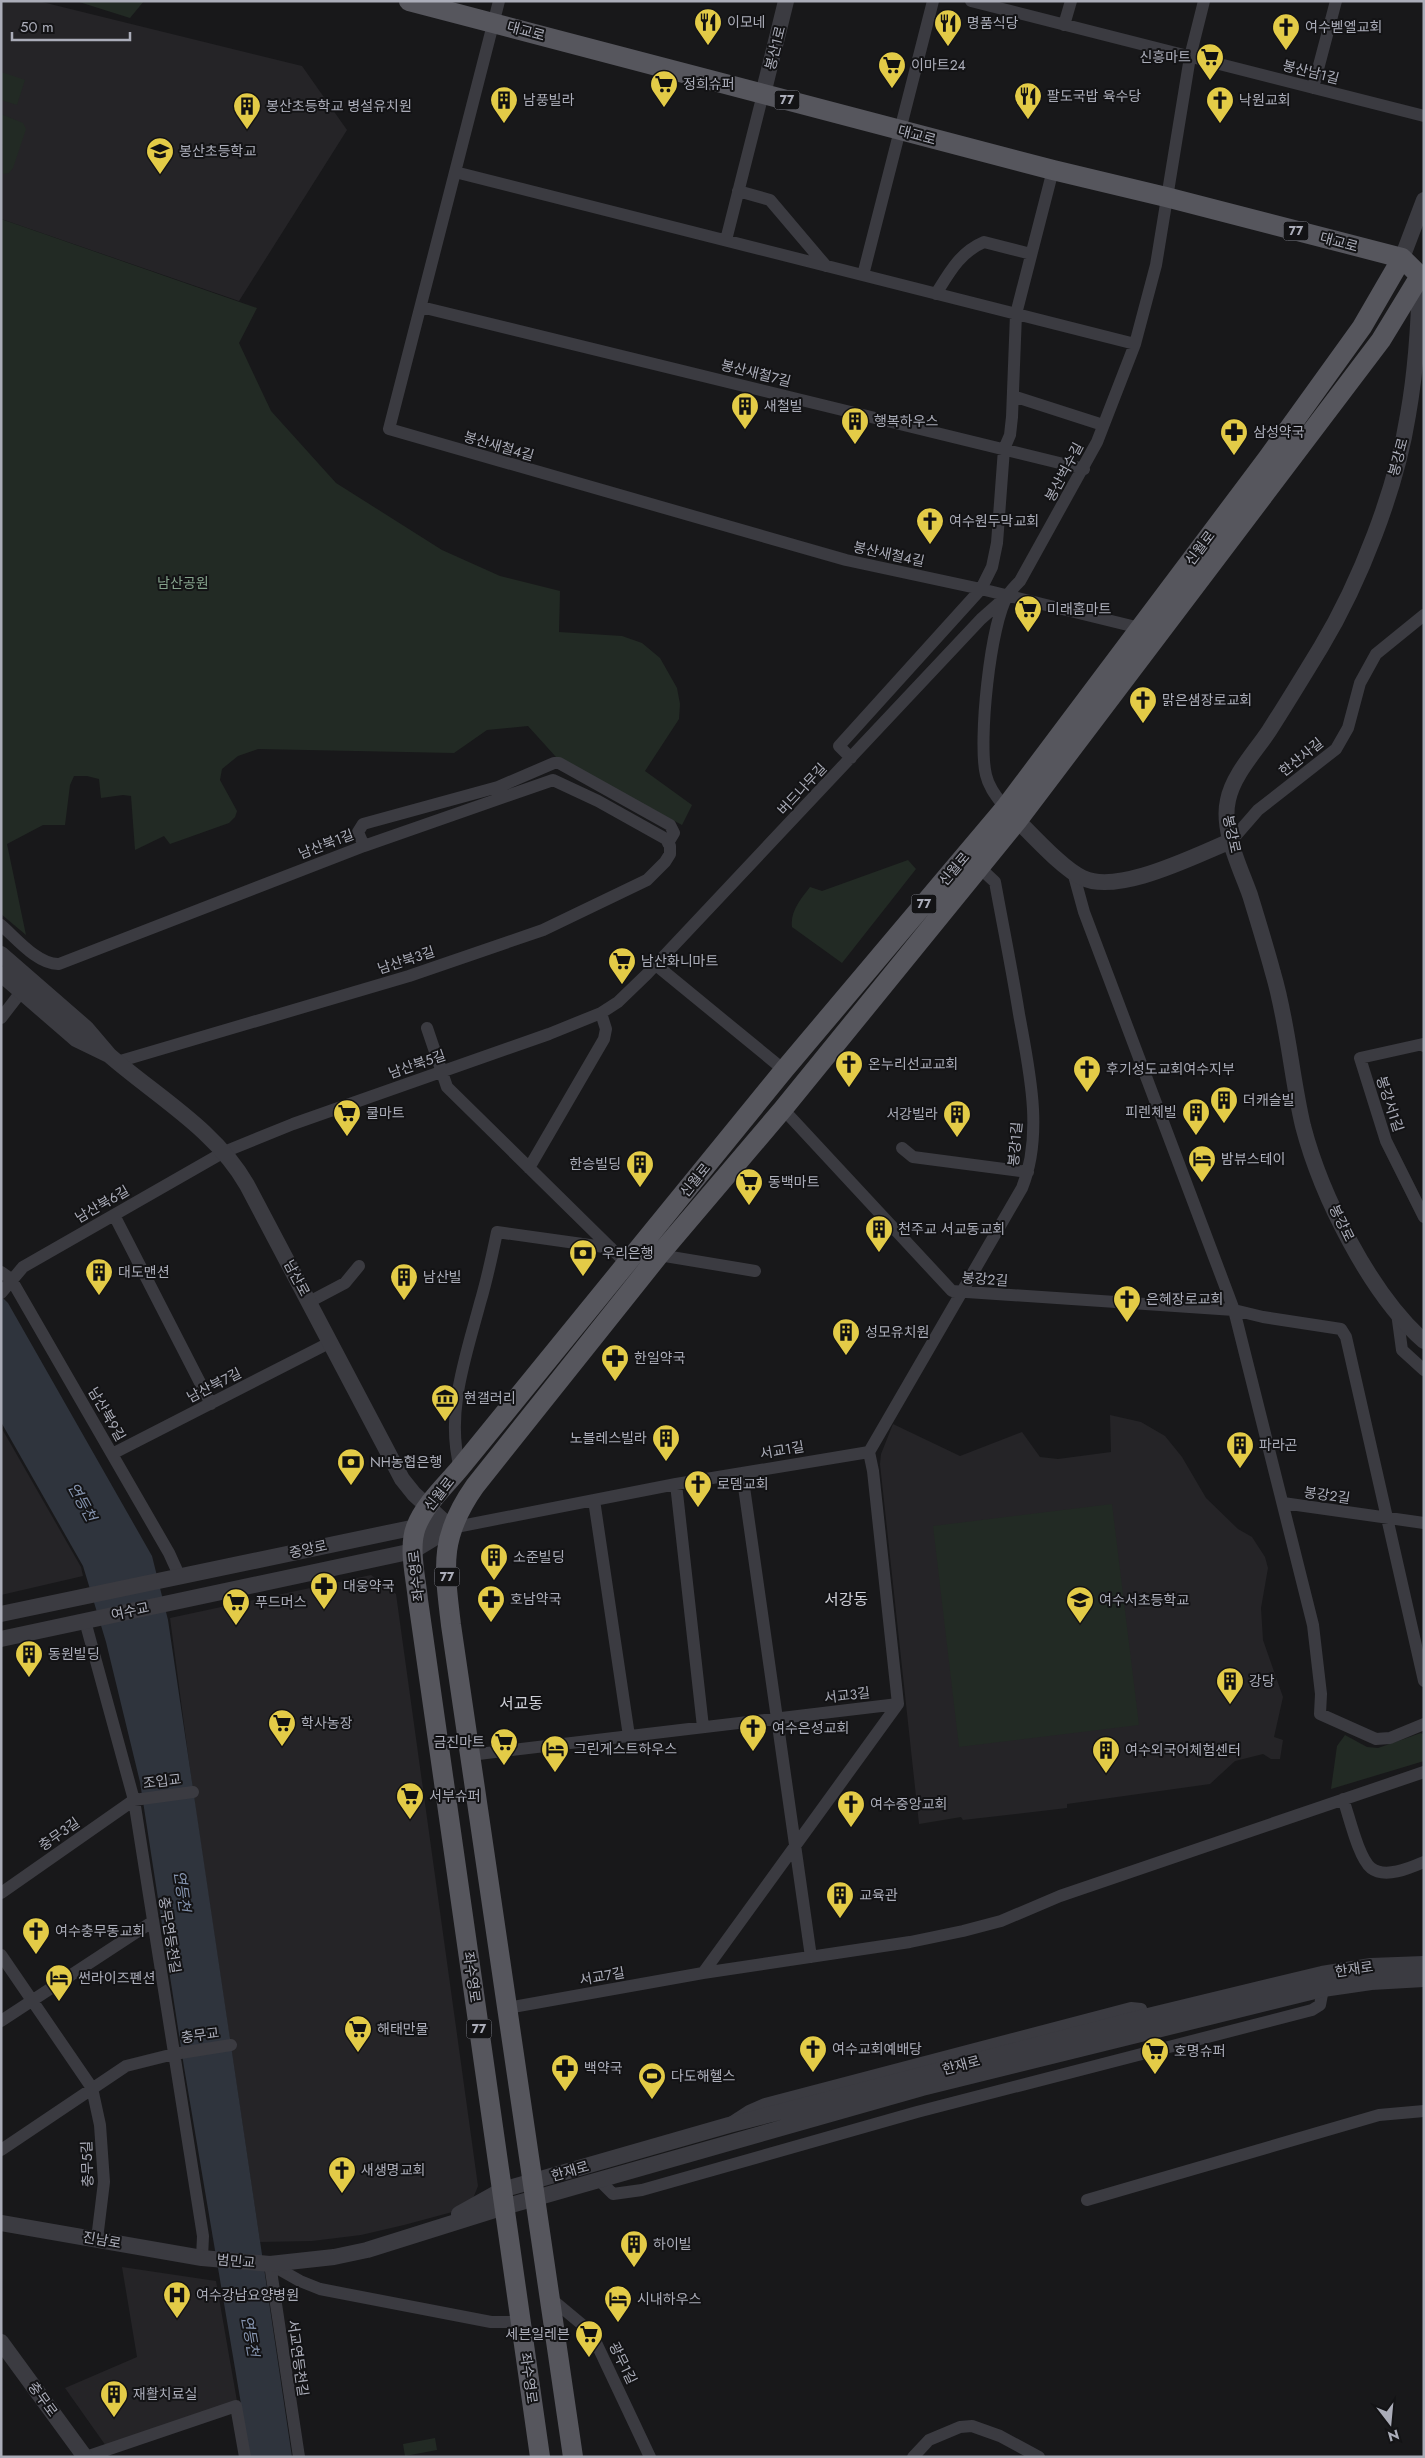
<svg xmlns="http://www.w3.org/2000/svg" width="1425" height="2458" font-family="Jost,'Noto Sans KR',sans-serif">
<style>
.built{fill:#252427}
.green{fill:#222a24}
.water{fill:#2f343d}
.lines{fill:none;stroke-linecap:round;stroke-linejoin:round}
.minor{stroke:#3b3b41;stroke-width:12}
.tertiary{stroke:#3b3b41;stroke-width:16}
.primary{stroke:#56565d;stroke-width:20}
.labels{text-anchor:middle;stroke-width:4;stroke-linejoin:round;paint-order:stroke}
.shield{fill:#131315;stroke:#7d7f88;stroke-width:1}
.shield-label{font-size:12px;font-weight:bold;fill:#abadb9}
.poi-label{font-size:14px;fill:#abadb9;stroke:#131315;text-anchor:start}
.street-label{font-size:14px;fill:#abadb9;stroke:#131315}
.park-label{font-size:14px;fill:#84a28b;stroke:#131315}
.water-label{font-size:15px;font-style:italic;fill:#8695b0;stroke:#131315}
.quarter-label{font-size:16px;fill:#cccdd5;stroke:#131315}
</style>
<rect width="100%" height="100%" fill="#18181a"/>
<path class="built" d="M1,1H38L302,66L347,130L239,301L1,219Z
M1110,1415L1141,1422L1165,1436L1182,1457L1206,1498L1238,1529L1252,1537L1265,1557L1268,1568L1261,1608L1263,1640L1283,1697L1274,1737L1283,1740L1280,1759H1271L1263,1754L1235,1761L1210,1784L1067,1804V1808L963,1820L961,1817L919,1824L880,1464L881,1454L893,1424L960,1456L1022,1432L1040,1457L1058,1459L1111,1452Z
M1,1427L81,1567L83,1576L1,1595Z
M371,1575L396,1594L478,2186L472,2201L456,2211L404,2225L361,2235L312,2241L260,2242L193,1792L170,1618Z
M122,2267L216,2281L237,2401L106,2446L65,2388L137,2357Z"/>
<path class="green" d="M76,1H144L130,18Z
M1,72L25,80L17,105L1,100Z
M1,114L23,123L26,129L13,168L9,173L3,174Z
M1,219L257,308L239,343L271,411L336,483L442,550L500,576L560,591L559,632L622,636L642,643L660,658L677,688L680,704L679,719L645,771L692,805L682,825L556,757L528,726L487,730L454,753L258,749L238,756L222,769L220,780L237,811L235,817L229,823L170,844L164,836L135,850L131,796L123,795L101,798L99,779L87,776H74L70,785L65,825H43L7,844L26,935L1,914Z
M908,860L916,869L842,963L792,927C790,911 801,899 810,887L822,891Z
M1112,1504L1139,1725L959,1747L933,1526Z
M1421,1733L1424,1735V1761L1331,1789L1337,1746L1345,1735L1367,1747L1378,1748Z
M435,2438L437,2450L405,2456L403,2444Z"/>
<path class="water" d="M1,1296L8,1303L152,1556L168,1620L292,2457H250L184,2067L140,1782L106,1642L83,1566L1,1422Z"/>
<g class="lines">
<path class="minor" d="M499,1L389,429L846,560L981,589L1140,628
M971,1L1424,116
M1064,25L1071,1
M1313,88L1336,1
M455,172L1135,344
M738,191L770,200L826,266
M726,240L763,94
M863,275L933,1
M936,294C949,273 960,252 984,242L1031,254
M421,307L1084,469
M1013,396L1103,425
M851,758L839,746L981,589L992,567L997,543L1004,449L1010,435L1012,417L1016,314L1053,170
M1005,808C997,797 989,788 986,775C978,743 990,623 1008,595C1011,590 1016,585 1020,581L1097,442L1135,344L1156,265L1190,57L1204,1
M1231,841L1258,810L1336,749L1348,728L1360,683L1376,654L1424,615
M364,846L358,832L363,824L498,787L554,763H559L670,825L674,833L668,843
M1073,872L1084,912L1234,1310L1313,1625L1321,1694L1320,1714L1376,1739L1390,1738L1424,1724
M1,925C16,938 38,965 59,964L364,846L553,780L598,801L666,839L670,846V854L665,862L647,880L543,930L409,976L117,1062
M656,965L784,1070
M1,1018L21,992
M427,1028L447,1087L627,1264
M1424,1046L1423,1044L1360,1058L1386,1141L1424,1217
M783,1109L952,1291L1234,1310L1263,1317L1341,1329L1346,1337L1424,1681
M902,1148L913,1157L1028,1172
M529,1168L604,1039L606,1029L601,1013
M114,1215L211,1404
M659,1255L755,1271
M1,1272L11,1279L169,1553L179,1575
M1,1293L23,1267L224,1152L293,1124L549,1034L601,1013L618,1002L647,974L981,619L1007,596
M309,1302L345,1283L359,1266
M1397,1313L1402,1350L1424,1370
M869,1452L1022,1188C1044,1134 1029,1069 1019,1014C1012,970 1003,926 995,882L979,867
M869,1452L873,1471L898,1704
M112,1454L329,1343
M460,1468C445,1413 466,1356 480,1303C487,1280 492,1256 497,1232L611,1248
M742,1473L811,1957
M676,1484L703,1727
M594,1500L629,1736
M1283,1503L1424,1523
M451,1528L676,1484L869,1452
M85,1621L134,1800L203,2236L202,2258
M470,1755L898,1704
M1343,1799C1349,1815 1358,1857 1371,1868C1385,1879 1410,1868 1424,1862
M1,1893L134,1800L193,1792
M1,1955L92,2088L100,2125L104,2182L97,2239
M703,1973L898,1704
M507,2008L703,1973L910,1942L963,1931L1001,1921L1060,1896L1424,1772
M1,2021L152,1922
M732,2122L749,2111L765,2104L1131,2008L1141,2009L1144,2017
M1,2150L126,2066L174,2054L231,2045
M599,2180L613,2194L642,2190L917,2112L1312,2010L1320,2005L1323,1989
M1087,2200L1379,2115L1424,2111
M270,2264L300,2281L320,2289L491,2322H521
M270,2264L299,2457
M549,2297L591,2332L650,2457
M86,2457L236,2406L245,2457
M913,2457L929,2440L960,2427L972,2426L1000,2436L1039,2457"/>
<path class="tertiary" d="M763,94L786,1
M1402,258L1424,200
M1420,277C1419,323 1416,370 1408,415C1396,490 1360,582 1321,647C1304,675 1287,703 1269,731C1255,752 1233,775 1228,800C1221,830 1240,867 1250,895C1258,921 1266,947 1273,973C1288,1023 1291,1075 1303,1126C1321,1195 1370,1294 1424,1341
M1009,812C1027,829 1062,869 1083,878C1119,895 1196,855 1231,841
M1,954L86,1028L109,1055L76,1039L1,974
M109,1055C156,1096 216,1130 247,1185L402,1479L414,1494L451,1528
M1,1614L416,1527L451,1528
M1,1639L413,1551L451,1528
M459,2214L502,2190L729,2125L1144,2017L1322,1974L1371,1966L1424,1964
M1,2223L202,2258L270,2264L334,2257L367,2250L504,2207L922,2088L1323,1989L1371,1982L1424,1979
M1,2342L85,2457"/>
<path class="primary" d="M409,1L1053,170L1166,197L1402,258L1420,276L1381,340L1018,820L783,1109L659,1255L475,1486C439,1537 444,1566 451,1625L573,2457
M540,2457L418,1600C416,1578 408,1548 416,1527C424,1505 446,1485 460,1468L784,1070L1005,808L1267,459L1362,327L1402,258"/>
</g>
<defs>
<g id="restaurant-pin" transform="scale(1.4375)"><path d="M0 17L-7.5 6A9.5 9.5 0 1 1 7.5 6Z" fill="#e3cb47" stroke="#131315"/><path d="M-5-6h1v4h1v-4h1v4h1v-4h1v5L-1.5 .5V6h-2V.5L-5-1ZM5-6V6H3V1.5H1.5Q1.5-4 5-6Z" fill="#111"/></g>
<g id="church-pin" transform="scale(1.4375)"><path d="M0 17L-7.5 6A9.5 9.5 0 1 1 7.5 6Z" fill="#e3cb47" stroke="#131315"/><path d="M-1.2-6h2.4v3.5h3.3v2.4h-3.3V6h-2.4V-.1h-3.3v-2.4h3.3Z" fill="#111"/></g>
<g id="supermarket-pin" transform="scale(1.4375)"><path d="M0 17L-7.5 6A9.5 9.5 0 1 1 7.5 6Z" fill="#e3cb47" stroke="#131315"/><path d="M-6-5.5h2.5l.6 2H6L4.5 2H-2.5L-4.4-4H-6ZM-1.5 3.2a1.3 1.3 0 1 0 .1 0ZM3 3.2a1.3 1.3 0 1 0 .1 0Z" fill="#111"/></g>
<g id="building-pin" transform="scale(1.4375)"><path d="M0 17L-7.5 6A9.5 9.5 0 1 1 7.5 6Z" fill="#e3cb47" stroke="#131315"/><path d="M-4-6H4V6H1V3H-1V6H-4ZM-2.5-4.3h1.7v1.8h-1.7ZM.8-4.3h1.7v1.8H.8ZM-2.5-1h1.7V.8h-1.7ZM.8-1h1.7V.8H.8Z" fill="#111"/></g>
<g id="school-pin" transform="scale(1.4375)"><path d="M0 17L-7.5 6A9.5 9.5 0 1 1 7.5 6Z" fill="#e3cb47" stroke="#131315"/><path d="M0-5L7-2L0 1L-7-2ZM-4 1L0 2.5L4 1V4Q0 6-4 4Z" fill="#111"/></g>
<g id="pharmacy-pin" transform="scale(1.4375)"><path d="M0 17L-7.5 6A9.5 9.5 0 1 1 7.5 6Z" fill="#e3cb47" stroke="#131315"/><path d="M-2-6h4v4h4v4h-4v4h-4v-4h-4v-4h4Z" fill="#111"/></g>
<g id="hotel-pin" transform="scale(1.4375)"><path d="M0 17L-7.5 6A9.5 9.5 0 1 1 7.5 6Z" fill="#e3cb47" stroke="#131315"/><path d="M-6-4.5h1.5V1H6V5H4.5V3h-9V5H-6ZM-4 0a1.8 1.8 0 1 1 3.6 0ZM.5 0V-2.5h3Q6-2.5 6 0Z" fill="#111"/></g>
<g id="bank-pin" transform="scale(1.4375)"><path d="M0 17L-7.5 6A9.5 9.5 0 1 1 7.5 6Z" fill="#e3cb47" stroke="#131315"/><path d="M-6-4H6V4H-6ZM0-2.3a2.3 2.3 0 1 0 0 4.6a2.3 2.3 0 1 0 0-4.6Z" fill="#111"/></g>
<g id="museum-pin" transform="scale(1.4375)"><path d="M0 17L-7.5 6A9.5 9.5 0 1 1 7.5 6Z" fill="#e3cb47" stroke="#131315"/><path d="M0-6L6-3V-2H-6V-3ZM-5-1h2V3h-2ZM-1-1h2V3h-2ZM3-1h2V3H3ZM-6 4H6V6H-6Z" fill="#111"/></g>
<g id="stadium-pin" transform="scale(1.4375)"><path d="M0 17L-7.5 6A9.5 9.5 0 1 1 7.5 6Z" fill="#e3cb47" stroke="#131315"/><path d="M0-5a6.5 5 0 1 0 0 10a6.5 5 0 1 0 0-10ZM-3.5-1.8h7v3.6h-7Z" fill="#111"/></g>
<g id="hospital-pin" transform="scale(1.4375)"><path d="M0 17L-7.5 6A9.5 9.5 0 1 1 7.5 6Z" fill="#e3cb47" stroke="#131315"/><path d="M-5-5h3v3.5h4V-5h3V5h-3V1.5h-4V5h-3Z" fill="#111"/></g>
</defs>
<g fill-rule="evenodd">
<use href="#restaurant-pin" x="708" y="22"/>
<use href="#restaurant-pin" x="948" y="23"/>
<use href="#church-pin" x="1286" y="27"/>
<use href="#supermarket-pin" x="1210" y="57"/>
<use href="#supermarket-pin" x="892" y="65"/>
<use href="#supermarket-pin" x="664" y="84"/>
<use href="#restaurant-pin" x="1028" y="96"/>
<use href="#building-pin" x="504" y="100"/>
<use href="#church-pin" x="1220" y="100"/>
<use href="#building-pin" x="247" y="106"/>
<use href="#school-pin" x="160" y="151"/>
<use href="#building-pin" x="745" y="406"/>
<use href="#building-pin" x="855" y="421"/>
<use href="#pharmacy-pin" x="1234" y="432"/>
<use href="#church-pin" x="930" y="521"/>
<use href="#supermarket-pin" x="1028" y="609"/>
<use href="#church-pin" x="1143" y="700"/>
<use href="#supermarket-pin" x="622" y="961"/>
<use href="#church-pin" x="849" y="1064"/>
<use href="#church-pin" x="1087" y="1069"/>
<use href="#building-pin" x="1224" y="1100"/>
<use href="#building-pin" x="1196" y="1112"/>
<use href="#supermarket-pin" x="347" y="1113"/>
<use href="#building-pin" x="957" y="1114"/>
<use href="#hotel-pin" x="1202" y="1159"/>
<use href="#building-pin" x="640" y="1164"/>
<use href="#supermarket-pin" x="749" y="1182"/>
<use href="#building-pin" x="879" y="1229"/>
<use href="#bank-pin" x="583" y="1253"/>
<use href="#building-pin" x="99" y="1272"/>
<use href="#building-pin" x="404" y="1277"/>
<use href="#church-pin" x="1127" y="1299"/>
<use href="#building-pin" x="846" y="1332"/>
<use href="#pharmacy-pin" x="615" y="1358"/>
<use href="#museum-pin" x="445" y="1398"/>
<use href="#building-pin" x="666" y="1438"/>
<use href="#building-pin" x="1240" y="1445"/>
<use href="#bank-pin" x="351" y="1462"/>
<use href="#church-pin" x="698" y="1484"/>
<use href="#building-pin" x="494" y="1557"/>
<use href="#pharmacy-pin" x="324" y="1586"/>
<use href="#pharmacy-pin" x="491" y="1599"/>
<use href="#school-pin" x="1080" y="1600"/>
<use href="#supermarket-pin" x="236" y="1602"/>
<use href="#building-pin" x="29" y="1654"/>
<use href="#building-pin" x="1230" y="1681"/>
<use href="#supermarket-pin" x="282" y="1723"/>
<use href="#church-pin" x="753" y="1728"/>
<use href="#supermarket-pin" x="504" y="1742"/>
<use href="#hotel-pin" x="555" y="1749"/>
<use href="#building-pin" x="1106" y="1750"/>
<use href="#supermarket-pin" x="410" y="1796"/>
<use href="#church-pin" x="851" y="1804"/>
<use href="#building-pin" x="840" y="1895"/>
<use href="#church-pin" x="36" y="1931"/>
<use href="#hotel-pin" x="59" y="1978"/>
<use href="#supermarket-pin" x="358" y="2029"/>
<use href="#church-pin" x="813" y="2049"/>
<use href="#supermarket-pin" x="1155" y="2051"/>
<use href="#pharmacy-pin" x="565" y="2068"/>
<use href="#stadium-pin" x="652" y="2076"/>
<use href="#church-pin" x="342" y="2170"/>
<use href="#building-pin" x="634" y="2244"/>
<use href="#hospital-pin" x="177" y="2295"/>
<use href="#hotel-pin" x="618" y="2299"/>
<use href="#supermarket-pin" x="589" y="2334"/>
<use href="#building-pin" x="114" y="2394"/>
</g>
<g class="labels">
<g class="shield">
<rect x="774.5" y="90.5" width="25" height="19" rx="4"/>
<rect x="1283.5" y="221.5" width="25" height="19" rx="4"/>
<rect x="911.5" y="894.5" width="25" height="19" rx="4"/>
<rect x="434.5" y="1567.5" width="25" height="19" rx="4"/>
<rect x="466.5" y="2019.5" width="25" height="19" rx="4"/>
</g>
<g class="shield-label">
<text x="787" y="104">77</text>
<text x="1296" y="235">77</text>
<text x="924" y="908">77</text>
<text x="447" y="1581">77</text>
<text x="479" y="2033">77</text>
</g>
<g class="poi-label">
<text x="727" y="27">이모네</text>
<text x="967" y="28">명품식당</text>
<text x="1305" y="32">여수벧엘교회</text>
<text x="1191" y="62" text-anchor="end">신흥마트</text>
<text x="911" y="70">이마트24</text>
<text x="683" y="89">정희슈퍼</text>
<text x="1047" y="101">팔도국밥 육수당</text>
<text x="523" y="105">남풍빌라</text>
<text x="1239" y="105">낙원교회</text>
<text x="266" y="111">봉산초등학교 병설유치원</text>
<text x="179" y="156">봉산초등학교</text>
<text x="764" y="411">새철빌</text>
<text x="874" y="426">행복하우스</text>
<text x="1253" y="437">삼성약국</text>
<text x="949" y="526">여수원두막교회</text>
<text x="1047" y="614">미래홈마트</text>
<text x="1162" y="705">맑은샘장로교회</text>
<text x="641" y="966">남산화니마트</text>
<text x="868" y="1069">온누리선교교회</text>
<text x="1106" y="1074">후기성도교회여수지부</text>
<text x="1243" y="1105">더캐슬빌</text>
<text x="1177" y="1117" text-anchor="end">피렌체빌</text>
<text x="366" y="1118">쿨마트</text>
<text x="938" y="1119" text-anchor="end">서강빌라</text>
<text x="1221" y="1164">밤뷰스테이</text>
<text x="621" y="1169" text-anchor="end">한승빌딩</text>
<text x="768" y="1187">동백마트</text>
<text x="898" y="1234">천주교 서교동교회</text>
<text x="602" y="1258">우리은행</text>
<text x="118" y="1277">대도맨션</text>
<text x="423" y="1282">남산빌</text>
<text x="1146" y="1304">은혜장로교회</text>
<text x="865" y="1337">성모유치원</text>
<text x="634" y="1363">한일약국</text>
<text x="464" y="1403">현갤러리</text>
<text x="647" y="1443" text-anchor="end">노블레스빌라</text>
<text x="1259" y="1450">파라곤</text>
<text x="370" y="1467">NH농협은행</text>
<text x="717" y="1489">로뎀교회</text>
<text x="513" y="1562">소준빌딩</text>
<text x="343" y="1591">대웅약국</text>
<text x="510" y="1604">호남약국</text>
<text x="1099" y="1605">여수서초등학교</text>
<text x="255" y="1607">푸드머스</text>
<text x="48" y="1659">동원빌딩</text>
<text x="1249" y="1686">강당</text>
<text x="301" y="1728">학사농장</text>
<text x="772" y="1733">여수은성교회</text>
<text x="485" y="1747" text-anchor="end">금진마트</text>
<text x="574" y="1754">그린게스트하우스</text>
<text x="1125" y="1755">여수외국어체험센터</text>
<text x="429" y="1801">서부슈퍼</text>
<text x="870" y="1809">여수중앙교회</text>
<text x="859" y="1900">교육관</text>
<text x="55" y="1936">여수충무동교회</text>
<text x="78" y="1983">썬라이즈펜션</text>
<text x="377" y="2034">해태만물</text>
<text x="832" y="2054">여수교회예배당</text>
<text x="1174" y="2056">호명슈퍼</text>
<text x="584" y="2073">백약국</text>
<text x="671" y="2081">다도해헬스</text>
<text x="361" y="2175">새생명교회</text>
<text x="653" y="2249">하이빌</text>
<text x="196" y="2300">여수강남요양병원</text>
<text x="637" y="2304">시내하우스</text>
<text x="570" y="2339" text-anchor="end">세븐일레븐</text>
<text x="133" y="2399">재활치료실</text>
</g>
<g class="street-label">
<text transform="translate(526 31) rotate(15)" y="5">대교로</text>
<text transform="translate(775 48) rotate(-76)" y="5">봉산1로</text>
<text transform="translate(1311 72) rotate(14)" y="5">봉산남1길</text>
<text transform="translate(917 135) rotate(15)" y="5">대교로</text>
<text transform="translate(1339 242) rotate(15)" y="5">대교로</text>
<text transform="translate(756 373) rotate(14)" y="5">봉산새철7길</text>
<text transform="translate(499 446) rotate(16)" y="5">봉산새철4길</text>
<text transform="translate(1398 457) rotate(-75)" y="5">봉강로</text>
<text transform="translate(1064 472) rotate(-62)" y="5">봉산벅수길</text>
<text transform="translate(1200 548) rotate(-53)" y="5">신월로</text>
<text transform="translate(889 554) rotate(12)" y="5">봉산새철4길</text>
<text transform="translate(1301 757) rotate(-39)" y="5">한산사길</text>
<text transform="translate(802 789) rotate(-47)" y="5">버드나무길</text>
<text transform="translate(1232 834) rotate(78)" y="5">봉강로</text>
<text transform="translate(326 844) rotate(-21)" y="5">남산북1길</text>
<text transform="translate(954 869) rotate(-50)" y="5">신월로</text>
<text transform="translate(406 960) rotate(-18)" y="5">남산북3길</text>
<text transform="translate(417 1064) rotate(-19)" y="5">남산북5길</text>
<text transform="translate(1390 1104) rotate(72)" y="5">봉강서1길</text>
<text transform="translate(1015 1144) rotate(-85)" y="5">봉강1길</text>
<text transform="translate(695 1180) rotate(-51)" y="5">신월로</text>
<text transform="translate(102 1204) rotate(-30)" y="5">남산북6길</text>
<text transform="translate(1342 1223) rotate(64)" y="5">봉강로</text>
<text transform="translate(297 1278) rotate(62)" y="5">남산로</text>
<text transform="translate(985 1279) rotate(4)" y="5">봉강2길</text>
<text transform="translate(214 1385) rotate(-27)" y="5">남산북7길</text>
<text transform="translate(107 1414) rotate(60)" y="5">남산북9길</text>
<text transform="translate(782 1450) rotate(-10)" y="5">서교1길</text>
<text transform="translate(439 1494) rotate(-52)" y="5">신월로</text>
<text transform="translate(1327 1495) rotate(8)" y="5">봉강2길</text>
<text transform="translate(308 1549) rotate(-12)" y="5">중앙로</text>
<text transform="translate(416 1576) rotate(-96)" y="5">좌수영로</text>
<text transform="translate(130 1611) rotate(-12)" y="5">여수교</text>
<text transform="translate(847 1695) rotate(-7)" y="5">서교3길</text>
<text transform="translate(162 1781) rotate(-7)" y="5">조입교</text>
<text transform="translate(59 1834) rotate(-35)" y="5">충무3길</text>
<text transform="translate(170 1935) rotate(81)" y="5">충무연등천길</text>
<text transform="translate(1354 1969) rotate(-8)" y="5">한재로</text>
<text transform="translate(602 1976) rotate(-10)" y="5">서교7길</text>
<text transform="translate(472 1977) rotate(82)" y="5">좌수영로</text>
<text transform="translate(200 2035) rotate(-8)" y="5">충무교</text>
<text transform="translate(961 2065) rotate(-15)" y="5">한재로</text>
<text transform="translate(87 2164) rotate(-92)" y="5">충무5길</text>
<text transform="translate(570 2171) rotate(-16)" y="5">한재로</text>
<text transform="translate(102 2240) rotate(10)" y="5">진남로</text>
<text transform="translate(236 2261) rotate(5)" y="5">범민교</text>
<text transform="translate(298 2358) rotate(82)" y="5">서교연등천길</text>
<text transform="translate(623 2363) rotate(64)" y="5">광무1길</text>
<text transform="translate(529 2378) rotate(82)" y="5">좌수영로</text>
<text transform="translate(43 2399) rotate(54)" y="5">충무로</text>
</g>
<g class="park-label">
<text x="183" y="588">남산공원</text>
</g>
<g class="water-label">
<text transform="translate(82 1502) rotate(61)" y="5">연등천</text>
<text transform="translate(182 1891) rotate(82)" y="5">연등천</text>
<text transform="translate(250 2336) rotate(80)" y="5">연등천</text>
</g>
<g class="quarter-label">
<text x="846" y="1605">서강동</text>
<text x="521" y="1709">서교동</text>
</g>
</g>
<rect width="1425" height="2458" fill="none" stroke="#abadb9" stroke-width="5"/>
<g transform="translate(1390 2423) rotate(164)" stroke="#131315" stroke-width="4" paint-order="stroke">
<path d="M0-4L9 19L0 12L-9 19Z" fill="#abadb9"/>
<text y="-8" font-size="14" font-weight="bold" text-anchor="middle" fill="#abadb9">N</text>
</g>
<path d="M12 32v8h118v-8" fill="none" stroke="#abadb9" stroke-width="2.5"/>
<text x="20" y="32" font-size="15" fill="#abadb9" stroke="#131315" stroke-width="4" paint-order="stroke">50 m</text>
</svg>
